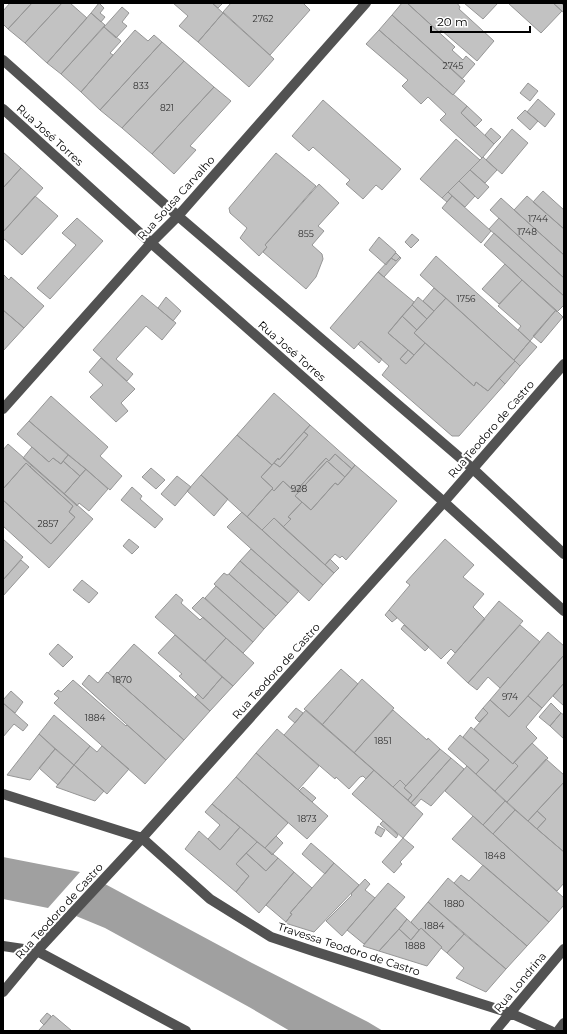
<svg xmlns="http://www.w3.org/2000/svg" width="567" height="1034" font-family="Montserrat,sans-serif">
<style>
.water{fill:#a0a0a0}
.building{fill:#c2c2c2;stroke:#969696}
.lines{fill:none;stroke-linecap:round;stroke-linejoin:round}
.minor{stroke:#525252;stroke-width:10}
.labels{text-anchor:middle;stroke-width:4;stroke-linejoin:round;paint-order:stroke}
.number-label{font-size:9px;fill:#303030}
.street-label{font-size:11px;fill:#000;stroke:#fff}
</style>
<rect width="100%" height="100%" fill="#fff"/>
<path class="water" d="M3,857L80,872L48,908L3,899Z
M105,884L252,963L368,1022L383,1031H290L249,1007L105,928L76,916Z"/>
<path class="building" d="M10,3H32L8,29L3,24V11Z
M32,3H62L25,43L8,29Z
M62,3H70L87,18L47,63L25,43Z
M99,3L104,8L100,13L105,17L101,22L91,13Z
M173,3H212L223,13L198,42L179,26L188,16Z
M212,3H223L218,8Z
M231,3H303L310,10L270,55L223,12Z
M402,3H407L455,47L452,50L463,60L466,56L475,64L462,79L392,15Z
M407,3H457L460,7L459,9L494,41L477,61L441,30L439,32Z
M464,3H498L483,19Z
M508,3H553L562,11L541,33Z
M553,3H561L564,6V13Z
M122,7L129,13L122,22L127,26L116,38L104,27Z
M91,13L105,25L61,74L47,63Z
M223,13L274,59L249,87L198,42Z
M392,15L465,81L453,95L379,30Z
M104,27L121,41L110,53L113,55L81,92L61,74Z
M135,30L148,41L154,35L162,42L100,110L81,92Z
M379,30L453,95V94L467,106L461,113L494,144L483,157L482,158L440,120L446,114L428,97L421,104L402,86L408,80L366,44Z
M162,42L184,61L122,128L100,110Z
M184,61L214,87L152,154L122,128Z
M528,83L538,91L530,101L520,93Z
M214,87L231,101L190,146L196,150L174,174L152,154Z
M538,99L555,114L545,127L527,112Z
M323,100L401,169L382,190L376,185L363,199L346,184L350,180L313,147L309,151L292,136Z
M467,106L482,120L475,127L461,113Z
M525,110L538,121L530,130L517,118Z
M491,128L501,137L494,144L485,135Z
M512,129L528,143L502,174L486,160Z
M456,139L480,160L442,198L420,179Z
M3,152L21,168L3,188Z
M276,153L316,186L265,245L267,247L259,256L240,238L247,228L230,213L229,208Z
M483,157L497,170L485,183L470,170Z
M21,168L43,188L3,232V188Z
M470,170L489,187L478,199L459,181Z
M459,181L475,196L465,207L448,192Z
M319,184L339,203L318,226L324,231L312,245L322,254L323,259L316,277L306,289L263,252L267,247L265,245Z
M543,191L564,210V229L533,202Z
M448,192L452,196L447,202L442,198Z
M35,196L58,216L22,255L3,238V232Z
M452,196L491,231L481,243L442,208Z
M527,196L564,229V255L514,210Z
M501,198L564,255V278L490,210Z
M77,218L103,241L50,299L37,288L76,245L62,233Z
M499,218L564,278V296L489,229Z
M494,233L564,296V305L557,312L484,245Z
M412,234L419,240L411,248L405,242Z
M379,237L396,252L386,265L369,250Z
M396,253L400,257L396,261L391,258Z
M436,256L530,341L514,360L420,275Z
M400,257L401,258L384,277L378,272L391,258L396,261Z
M505,264L522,280L499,304L482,289Z
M378,272L414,302L412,305L388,333L408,350L400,359L406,364L425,343L474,386L476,382L488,391L499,378L505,384L459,436H452L382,375L389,366L361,341L354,349L330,328Z
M3,274L9,280L11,277L44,306L24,328L3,310Z
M522,280L556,310L530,341L518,330L521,326L498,306Z
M434,288L446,298L434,311L423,301Z
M142,295L176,323L162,340L146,326L116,359L133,374L127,381L93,350Z
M166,297L181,311L173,321L158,308Z
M418,297L434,311L427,319L412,305Z
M446,298L515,361L488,391L476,382L474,386L414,333Z
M412,305L427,319L417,330L402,316Z
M3,310L24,328L3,351Z
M556,310L563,317L541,343L533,336Z
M402,316L417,330L414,333L425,343L414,355L388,333Z
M361,341L382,359L379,363L358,344Z
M530,341L537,347L520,366L514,360Z
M408,350L414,355L406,364L400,359Z
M101,358L135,389L121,403L128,411L116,422L90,397L103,385L89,372Z
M515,361L520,366L505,384L499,378Z
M274,393L310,425L279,460L278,458L272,465L237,435Z
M51,396L108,447L100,456L122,476L110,490L29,421Z
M29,421L68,455L61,464L53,458L49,462L17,434Z
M310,425L355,465L352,469L335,454L329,461L326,458L295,492L283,481L274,491L272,489L273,488L261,477L274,463L280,467L308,435L304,432Z
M304,432L308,435L280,467L274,463L278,458L279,460Z
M237,435L272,465L261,477L273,488L247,517L201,475Z
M8,444L32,465L30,467L26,463L3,489V450Z
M32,447L49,462L53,458L61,464L63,461L80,476L64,494L23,458Z
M335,454L352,469L345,477L327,461L295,496L302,502L288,517L291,519L283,527L274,518L262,530L247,517L272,489L274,491L283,481L295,492L326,458L329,461Z
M68,455L86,469L80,476L63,461Z
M327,461L345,477L338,485L335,483L311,510L295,496Z
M26,463L73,506L69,512L75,517L51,544L3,500V489Z
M32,465L93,519L49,568L3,526V500L51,544L75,517L69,512L73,506L30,467Z
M355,465L397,501L346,560L342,556L340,558L335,554L325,565L283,527L291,519L288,517L302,502L311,510L335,483L338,485Z
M151,468L165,480L156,489L142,477Z
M86,469L108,489L89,511L79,503L77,506L64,494Z
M201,475L228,499L214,516L187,491Z
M177,476L191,487L175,506L161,494Z
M132,487L142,496L140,499L163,519L155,528L121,500Z
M242,512L323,585L309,601L227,527Z
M274,518L334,573L323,585L262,530Z
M3,539L23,557L3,580Z
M129,539L139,547L132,554L123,546Z
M445,539L474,565L463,577L484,594L473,607L485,619L455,653L451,649L441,659L389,610L410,585L406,582Z
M251,549L299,591L288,603L240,561Z
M330,559L339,568L334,573L325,565Z
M21,560L29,567L3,596V580Z
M240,561L288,603L276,616L229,574Z
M224,573L227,575L229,574L276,616L264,629L214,584Z
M82,580L98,593L89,603L73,590Z
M216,586L264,629L253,642L205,598Z
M176,594L183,600L181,603L200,620L203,617L226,638L205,661L155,617Z
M203,597L253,642L243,653L192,608Z
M499,601L523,621L468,683L447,663Z
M389,610L397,618L392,622L385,615Z
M404,625L429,647L425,651L401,629Z
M520,625L540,642L500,688L488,677L477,690L468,683Z
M548,632L564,646V655L509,717L490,700Z
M175,635L222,677L203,699L179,676L182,674L158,653Z
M226,638L254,663L233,686L205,661Z
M58,644L73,657L63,667L49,654Z
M134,644L210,711L184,740L108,673Z
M564,655V683L542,708L528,696Z
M341,669L358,684L322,725L304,709Z
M107,672L184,740L166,760L82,684L89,675L98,683Z
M222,677L233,686L210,711L195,697L198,694L203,699Z
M362,679L394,708L354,753L322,725Z
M73,680L126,726L127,725L166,760L145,784L54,703L59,698L54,694L58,690L61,692Z
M564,683V706L553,696Z
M11,691L23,702L15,713L3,703V700Z
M528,696L542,708L526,727L537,738L513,764L474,729L488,713L483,708L490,700L509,717Z
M3,703L28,725L23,731L14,724L3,737Z
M551,703L561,713L550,726L539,717Z
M296,708L303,713L295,723L288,717Z
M483,708L488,713L479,722L475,718Z
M306,710L374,770L366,779L363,776L360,777L349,789L336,777L335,779L284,735Z
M393,710L427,740L428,738L440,749L406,786L400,780L393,787L354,753Z
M561,713L564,715V739L550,726Z
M54,715L90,746L74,765L39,734Z
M471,727L513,764L514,762L518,766L495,791L476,774L489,760L463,737Z
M277,729L319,766L298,790L256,753Z
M39,734L55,749L30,780L7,775Z
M460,735L489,760L476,774L448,749Z
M532,743L548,758L507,802L495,791L518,766L514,762Z
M90,746L97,752L102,746L129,769L107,794L74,765Z
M55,749L74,765L58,785L39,768Z
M440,749L451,758L411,803L408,800L412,795L404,788Z
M256,753L328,816L307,839L236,777Z
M451,758L464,769L431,806L421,799L415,806L411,803Z
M546,759L564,775V782L528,821L507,802Z
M74,765L104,791L95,801L56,787Z
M467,766L505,801L483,825L445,791Z
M374,770L423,814L403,838L352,794Z
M236,777L288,823L265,848L212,804Z
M400,780L406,786L404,788L412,795L408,800L393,787Z
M564,782V852L537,829L546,819L537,811Z
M303,787L316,798L312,802L299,791Z
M505,801L515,810L493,834L483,825Z
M212,804L240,827L220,850L208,839L220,825L205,812Z
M515,810L564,852V883L557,891L493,834Z
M537,811L546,819L537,829L528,821Z
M473,816L564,898V905L549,922L452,839Z
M383,821L398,835L396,838L380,824Z
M378,826L385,830L381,837L375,833Z
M240,827L257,842L236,864L249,876L236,892L185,849L199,831L220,850Z
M276,836L283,843L272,855L265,848Z
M403,838L414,847L400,862L402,864L394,873L382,862Z
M257,842L278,858L266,871L246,853Z
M311,843L334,863L325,874L302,854Z
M246,853L266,871L278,858L294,872L259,913L236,892L249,876L236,864Z
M334,863L359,885L314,932L285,923L292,914L290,913Z
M483,865L549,922L527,946L454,883L461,875L469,881Z
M294,872L312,888L290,913L292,914L286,922L266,905Z
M448,878L527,946L506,969L428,902Z
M365,879L370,884L365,890L375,898L342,936L326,921L352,895L351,894Z
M388,883L405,897L364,944L347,930Z
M428,902L464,934L447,953L441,948L442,947L421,928L419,930L411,922Z
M395,908L407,919L399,929L379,951L363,946Z
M407,919L419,930L411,940L399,929Z
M421,928L442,947L427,966L379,951L399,929L411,940Z
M464,934L506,969L486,992L456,978L464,968L447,953Z
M47,1013L51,1016L44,1025L40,1021Z
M53,1015L72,1031H38Z"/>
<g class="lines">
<path class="minor" d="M3,60L178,216L472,468L564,554
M3,109L151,243L444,502L564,611
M3,409L151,243L178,216L366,3
M3,794L142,838L210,899L271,937L316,952L510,1013L551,1031
M3,946L37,951L186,1031
M3,992L37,951L142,838L444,502L564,364
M495,1031L564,949
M558,1031L564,1023"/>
</g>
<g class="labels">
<g class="number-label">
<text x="263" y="22">2762</text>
<text x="453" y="69">2745</text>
<text x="141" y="89">833</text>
<text x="167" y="111">821</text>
<text x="538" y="222">1744</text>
<text x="527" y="235">1748</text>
<text x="306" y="237">855</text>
<text x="466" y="302">1756</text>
<text x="299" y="492">928</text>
<text x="48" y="527">2857</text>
<text x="122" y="683">1870</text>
<text x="510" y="700">974</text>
<text x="95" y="721">1884</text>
<text x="383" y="744">1851</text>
<text x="307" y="822">1873</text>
<text x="495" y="859">1848</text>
<text x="454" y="907">1880</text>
<text x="434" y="929">1884</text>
<text x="415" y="949">1888</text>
</g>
<g class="street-label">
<text transform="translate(50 135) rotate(42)" y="4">Rua José Torres</text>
<text transform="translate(176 198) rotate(-48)" y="4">Rua Sousa Carvalho</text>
<text transform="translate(292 351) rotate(41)" y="4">Rua José Torres</text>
<text transform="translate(491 429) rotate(-49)" y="4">Rua Teodoro de Castro</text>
<text transform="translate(276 671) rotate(-48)" y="4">Rua Teodoro de Castro</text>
<text transform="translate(59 911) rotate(-48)" y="4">Rua Teodoro de Castro</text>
<text transform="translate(349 949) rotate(18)" y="4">Travessa Teodoro de Castro</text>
<text transform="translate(520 982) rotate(-50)" y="4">Rua Londrina</text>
</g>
</g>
<rect width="567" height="1034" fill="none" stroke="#000000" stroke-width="8"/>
<path d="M431 26v6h99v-6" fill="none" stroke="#000000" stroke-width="2"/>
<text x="437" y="26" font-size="12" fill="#000000" stroke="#ffffff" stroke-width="3" paint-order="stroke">20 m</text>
</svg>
